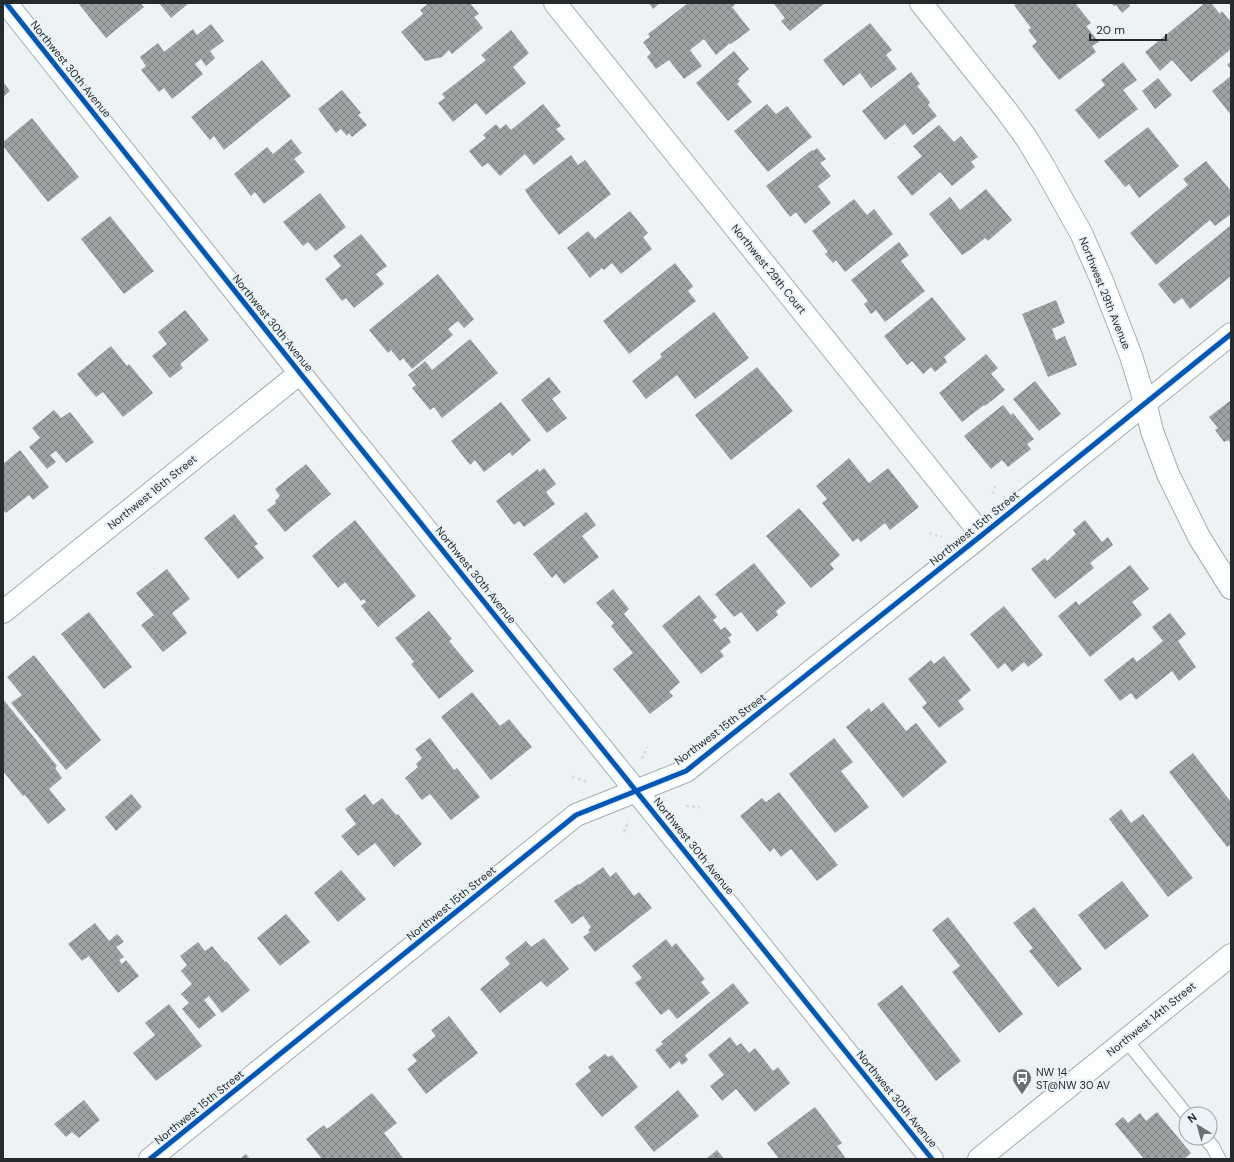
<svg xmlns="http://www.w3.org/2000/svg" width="1234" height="1162" font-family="'DM Sans',sans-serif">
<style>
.building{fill:url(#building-cross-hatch)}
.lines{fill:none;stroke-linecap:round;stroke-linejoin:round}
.lane-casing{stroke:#a8acad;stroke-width:15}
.street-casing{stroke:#a8acad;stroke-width:24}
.secondary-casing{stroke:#a8acad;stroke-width:24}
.path{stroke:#d8d9da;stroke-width:2.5;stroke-dasharray:3 3;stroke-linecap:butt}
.lane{stroke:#fcfdfd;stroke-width:13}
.street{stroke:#fcfdfd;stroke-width:22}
.secondary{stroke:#fcfdfd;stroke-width:22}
.cycleway-casing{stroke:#eaf3f7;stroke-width:8}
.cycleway{stroke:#0057b8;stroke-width:5}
.labels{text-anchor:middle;stroke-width:4;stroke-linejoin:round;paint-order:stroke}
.street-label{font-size:11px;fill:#272a2c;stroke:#eaf3f7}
.poi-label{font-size:11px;fill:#272a2c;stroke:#eaf3f7;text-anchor:start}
</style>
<defs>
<pattern id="building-cross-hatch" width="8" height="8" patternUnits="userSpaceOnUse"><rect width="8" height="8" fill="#9ea2a3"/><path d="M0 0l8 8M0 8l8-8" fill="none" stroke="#818485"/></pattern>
</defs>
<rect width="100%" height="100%" fill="#edf2f4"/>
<path class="building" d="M78,3H140L144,7L106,38Z
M159,3H189L171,18Z
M429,3H470L479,14L474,17L483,28L452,54L449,50L442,57L425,61L401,32L423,14L420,10Z
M649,3H660L653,9Z
M688,3H733L735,5L732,7L750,30L731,44L730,43L716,55L704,39L690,50L702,66L684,79L669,60L656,69L647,57L651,53L643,42L650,37L648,34Z
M775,3H825L790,31L781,21L785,18L774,4Z
M1017,3H1075L1091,23L1086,26L1099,42L1092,46L1096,52L1059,80L1032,46L1037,42L1028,30L1031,28L1014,5Z
M1111,3H1129L1130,6L1122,13L1116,5L1114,6Z
M1205,3H1211L1220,14L1222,11L1231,22V31L1230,32L1231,33V49L1191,82L1172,60L1160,71L1145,52Z
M870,23L892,50L886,55L897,69L871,88L860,73L843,86L823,60Z
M211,24L224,41L210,51L215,58L206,66L201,59L195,64L203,74L172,99L164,88L159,92L141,70L146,66L140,57L158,43L164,52L193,29L197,35Z
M511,30L529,53L513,67L526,83L486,115L476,103L453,122L438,103L445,98L442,94L486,60L481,55Z
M734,51L749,69L738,79L740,81L737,84L752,102L728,121L696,83Z
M262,60L291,96L224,150L214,136L210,140L191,117Z
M1231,61V69L1227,65Z
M1123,62L1137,80L1123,90L1138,109L1099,139L1075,110L1105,85L1101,80Z
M911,72L920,84L917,86L930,102L928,105L937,116L913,135L905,124L885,140L862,111Z
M1231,76V115L1212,91Z
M1158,78L1172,95L1155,109L1142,91Z
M3,82L10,91L3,97Z
M342,90L361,113L358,115L367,125L352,137L349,133L347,136L341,129L336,133L318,109Z
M543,104L561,126L556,129L565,139L534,165L525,154L500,176L488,163L482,167L469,151L486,138L483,135L496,124L500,129L506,124L511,130Z
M767,104L776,114L787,106L812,137L768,172L734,131Z
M32,118L79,177L48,202L3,146V142Z
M939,125L954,142L961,136L969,146L978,157L971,162L975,167L952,186L940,172L912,196L897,177L922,156L913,146Z
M1148,127L1179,166L1139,198L1129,184L1125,187L1104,161Z
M291,139L302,153L294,159L305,172L264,204L255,192L251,196L234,174L267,147L273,154Z
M817,148L826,159L820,163L831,176L818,186L831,203L805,224L796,212L790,217L766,186L812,150L813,151Z
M571,155L578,165L585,160L611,194L559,235L532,201L525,190Z
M1206,161L1231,191V214L1215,226L1210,220L1156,265L1130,233L1188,185L1183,179Z
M986,189L1012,220L988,241L985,238L970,250L962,255L929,214L950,197L960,210Z
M320,193L346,227L316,251L308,242L303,246L283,222Z
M854,199L867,215L874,209L893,234L845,272L836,260L833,263L825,254L828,252L812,231Z
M630,211L648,233L643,237L652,249L621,274L612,263L604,270L602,268L590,278L567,248L588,231L595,239Z
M110,216L154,271L124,294L81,239Z
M1230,226L1231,276L1190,309L1182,298L1174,304L1158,284Z
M361,234L387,266L376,274L384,284L354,308L346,298L342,301L325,279L341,266L333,256Z
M899,242L909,255L901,261L925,291L885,322L876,310L871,314L864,304L868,301L851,280Z
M675,263L693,286L688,291L696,301L629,354L603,321Z
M438,274L474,319L464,328L458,321L448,329L453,335L412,369L403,358L400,361L391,350L388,353L369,330Z
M932,297L966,339L944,357L947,362L935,372L931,367L923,374L912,361L907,365L884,336Z
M1056,300L1065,323L1052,329L1056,340L1065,336L1077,365L1048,377L1022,314Z
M185,310L209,340L180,364L183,368L170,378L152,356L167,344L158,332Z
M714,312L749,358L695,399L677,375L646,399L632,381L662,357L660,354Z
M470,339L498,373L442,418L434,407L430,410L412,388L416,385L408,375L425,361L432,370Z
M111,346L127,366L129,364L153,393L123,417L103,392L96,397L77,374Z
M986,354L998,368L991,374L1005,390L985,406L984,405L962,422L939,393Z
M757,367L793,411L731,460L695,415Z
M549,377L561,392L552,399L567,418L547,433L521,400Z
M1035,381L1061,414L1039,431L1013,399Z
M1231,400V444L1228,440L1224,442L1215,430L1218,428L1209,417Z
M501,402L531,440L512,456L510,452L484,472L475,460L470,465L451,441Z
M1003,405L1011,415L1013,413L1034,439L1027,444L1031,449L1008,467L1002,460L991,469L964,436Z
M54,410L61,418L70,412L94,442L66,463L56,451L50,455L56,462L47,469L29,447L40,438L32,428Z
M20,450L49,487L33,500L29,495L6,513L3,510V464Z
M849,458L869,483L888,468L919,507L890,530L885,523L861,542L858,538L853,542L822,503L827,499L816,486Z
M306,464L331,494L285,532L267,510L276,503L275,501L280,496L275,489Z
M544,468L556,484L546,492L555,504L524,527L519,521L514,525L496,501L538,469L539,472Z
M799,508L840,555L830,564L834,569L811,588L766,536Z
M586,512L596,525L582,536L599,557L564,584L556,574L552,578L533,554Z
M234,514L258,544L254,546L264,558L238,579L204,538Z
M355,520L416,596L378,627L361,606L366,602L364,599L361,601L345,582L338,588L312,556Z
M1085,520L1102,542L1108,537L1113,545L1090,563L1094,568L1055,599L1031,569L1045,558L1047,561L1076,534L1073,530Z
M754,563L786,603L776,611L778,615L757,632L741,612L734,617L715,594Z
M1130,565L1149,589L1132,602L1142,615L1090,657L1058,616L1076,601L1079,605Z
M167,569L190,599L172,613L187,633L163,652L141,625L154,615L136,593Z
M613,589L629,609L624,614L680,682L669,692L673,696L650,714L613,669L633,653L611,626L614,623L596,603Z
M699,595L717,617L713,620L721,630L725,627L732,635L728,638L731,642L720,651L724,656L701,674L662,626Z
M1004,606L1043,655L1028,667L1024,662L1012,672L1005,663L998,669L970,634Z
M429,611L452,639L449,641L474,671L439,699L411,664L414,662L395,638Z
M89,612L132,667L104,689L61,634Z
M1170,613L1186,634L1178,641L1196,667L1179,681L1172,671L1136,700L1131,693L1120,701L1104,680L1133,657L1137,662L1163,641L1152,627Z
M34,655L101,740L66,770L11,703L22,695L7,677Z
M944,656L971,690L958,701L964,709L939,728L922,707L927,703L908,679L931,660L934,664Z
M472,692L500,726L509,719L532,747L491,780L441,717Z
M3,699L57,766L55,768L62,778L49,789L66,810L48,824L25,795L23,796L3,771Z
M883,702L906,731L916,723L947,762L903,798L846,727L869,708L871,712Z
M430,738L454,770L457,768L480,797L451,820L430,794L422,800L405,778L418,767L416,764L422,758L415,749Z
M834,738L853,762L841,771L869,807L835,833L789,774Z
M1193,753L1231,802V844L1227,847L1169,772Z
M779,792L838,865L817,881L791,849L781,857L774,848L770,852L740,816L762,798L766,802Z
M131,794L142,807L116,831L105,817Z
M365,794L373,805L382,798L396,815L398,814L422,844L394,867L375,843L358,856L341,836L356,824L345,809Z
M1121,809L1131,823L1143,814L1193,878L1168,897L1109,819Z
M603,867L610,877L616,872L634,896L639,892L652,908L595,952L583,937L590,932L588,930L591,927L583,916L572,924L554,901L578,884L579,885Z
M341,870L366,899L338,922L314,893Z
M1122,881L1149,916L1105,950L1078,915Z
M1034,907L1082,969L1058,987L1029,951L1033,948L1013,923Z
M286,914L310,942L280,966L257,938Z
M948,917L1023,1014L999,1033L952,972L960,966L932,930Z
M95,923L109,941L117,934L121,938L124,942L116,947L124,957L119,960L122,964L126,960L139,976L118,993L89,956L82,961L68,944Z
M544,938L569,969L547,987L541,981L500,1013L480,989L510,964L505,958L526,941L531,947Z
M666,939L672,947L676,943L705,979L701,982L710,993L677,1019L669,1009L661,1015L635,983L642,978L632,966Z
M198,942L205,951L212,946L225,962L226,961L250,990L222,1013L209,996L204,1000L216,1015L199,1029L182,1009L189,1003L181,994L192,984L181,971L187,965L180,956Z
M733,983L749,1003L685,1055L688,1060L682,1065L679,1061L670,1069L655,1050L663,1044L661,1042Z
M902,985L961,1061L936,1081L877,1004Z
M169,1004L202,1046L156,1081L133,1053L155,1035L145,1023Z
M449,1016L478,1053L426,1094L407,1069L417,1061L412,1055L436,1036L431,1030Z
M730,1037L737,1046L741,1043L749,1053L755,1048L773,1071L778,1067L790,1083L755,1112L736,1089L722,1101L710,1086L724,1075L708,1055Z
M605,1054L608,1057L612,1055L638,1087L602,1117L575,1084L591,1071L588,1067Z
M678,1090L699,1116L654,1152L634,1127Z
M372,1093L397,1123L384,1133L403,1158L402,1159H322L306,1139L324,1125L327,1129Z
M84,1100L100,1120L79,1138L72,1132L66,1137L54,1124Z
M815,1107L842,1143L837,1146L846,1159H779L767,1143Z
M1157,1112L1191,1153L1184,1159H1144L1115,1124L1123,1117L1128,1123L1140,1113L1146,1121Z
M717,1150L724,1159H706Z
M246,1154L250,1159H240Z"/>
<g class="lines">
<g class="lane-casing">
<path id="lane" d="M1126,1040L1186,1114
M1205,1138L1213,1147L1219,1159"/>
</g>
<g class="street-casing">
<path id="street" d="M6,3L300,373L932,1159
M555,3L982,535
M921,3L1006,110L1027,139L1044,167L1081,233L1102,281L1131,356L1145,402L1152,431L1168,474L1199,537L1231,588
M3,612L300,373
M150,1159L576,815L686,771L982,535L1231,334"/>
</g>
<g class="secondary-casing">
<path id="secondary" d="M979,1159L1231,955"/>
</g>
<path class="path" d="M993,494L995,486
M929,533L942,537
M642,759L647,747
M572,777L588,782
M686,806L700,807
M624,832L629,820"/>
<use href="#lane" class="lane"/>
<use href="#street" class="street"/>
<use href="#secondary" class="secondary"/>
<g class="cycleway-casing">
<path id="cycleway" d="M6,3L300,373L932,1159
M150,1159L576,815L686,771L982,535L1231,334"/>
</g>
<use href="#cycleway" class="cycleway"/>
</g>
<defs>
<g id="bus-pin" transform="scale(1)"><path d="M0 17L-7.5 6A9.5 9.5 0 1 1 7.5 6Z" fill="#6c7072" stroke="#eaf3f7"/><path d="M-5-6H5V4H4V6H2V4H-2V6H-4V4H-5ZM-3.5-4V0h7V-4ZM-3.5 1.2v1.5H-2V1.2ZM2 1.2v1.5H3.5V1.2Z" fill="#fff"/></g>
</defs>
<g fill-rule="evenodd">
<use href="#bus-pin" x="1022" y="1078"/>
</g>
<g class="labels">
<g class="street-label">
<text transform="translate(71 69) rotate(51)" y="4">Northwest 30th Avenue</text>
<text transform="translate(769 269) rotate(51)" y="4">Northwest 29th Court</text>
<text transform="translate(1105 293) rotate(68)" y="4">Northwest 29th Avenue</text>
<text transform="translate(273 323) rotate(51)" y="4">Northwest 30th Avenue</text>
<text transform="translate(152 492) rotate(-39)" y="4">Northwest 16th Street</text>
<text transform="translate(974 528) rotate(-39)" y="4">Northwest 15th Street</text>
<text transform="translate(476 575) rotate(51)" y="4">Northwest 30th Avenue</text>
<text transform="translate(720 729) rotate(-37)" y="4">Northwest 15th Street</text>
<text transform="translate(694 846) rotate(51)" y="4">Northwest 30th Avenue</text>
<text transform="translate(451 903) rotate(-39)" y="4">Northwest 15th Street</text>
<text transform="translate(1151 1019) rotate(-39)" y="4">Northwest 14th Street</text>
<text transform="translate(897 1099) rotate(51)" y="4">Northwest 30th Avenue</text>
<text transform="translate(199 1107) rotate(-39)" y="4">Northwest 15th Street</text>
</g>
<g class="poi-label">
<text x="1036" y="1076">NW 14<tspan x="1036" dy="13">ST@NW 30 AV</tspan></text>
</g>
</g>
<rect width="1234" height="1162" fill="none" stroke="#272a2c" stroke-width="8"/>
<g transform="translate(1198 1126) rotate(323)"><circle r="19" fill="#eaf3f7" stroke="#9ca3a6"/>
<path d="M0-3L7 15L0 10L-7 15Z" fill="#6c7072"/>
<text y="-6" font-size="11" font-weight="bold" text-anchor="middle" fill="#272a2c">N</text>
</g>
<path d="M1090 34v6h76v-6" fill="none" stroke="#272a2c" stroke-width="2"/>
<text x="1096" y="34" font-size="12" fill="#272a2c" stroke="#eaf3f7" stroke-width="3" paint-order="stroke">20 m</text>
</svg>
